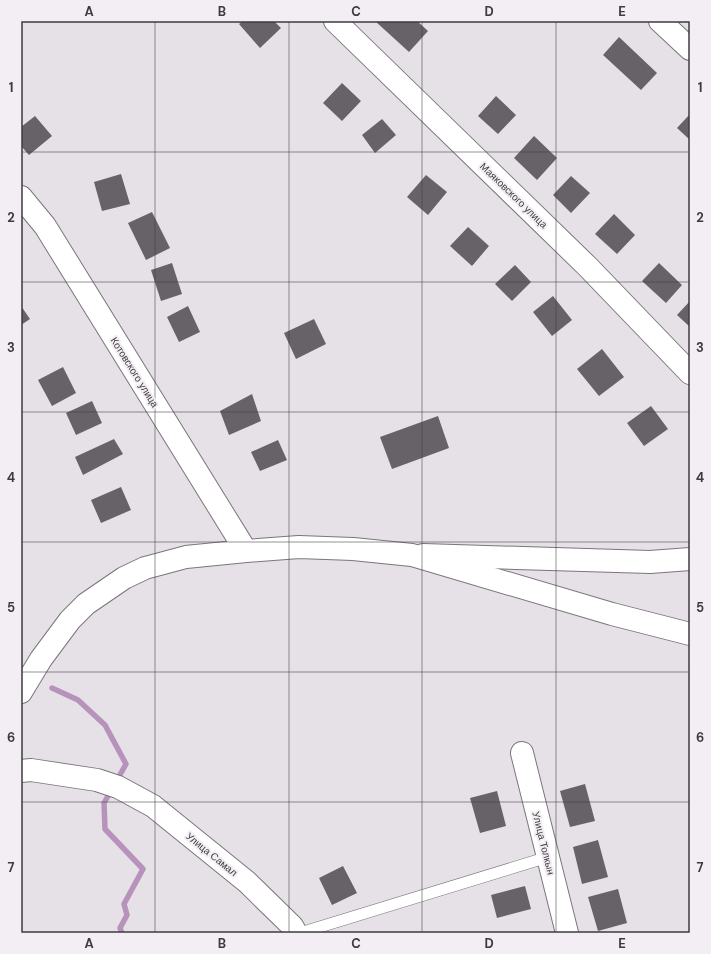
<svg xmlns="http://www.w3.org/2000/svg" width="711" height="954" font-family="'DM Sans',sans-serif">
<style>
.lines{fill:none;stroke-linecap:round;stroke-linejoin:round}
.stream{stroke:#b793bc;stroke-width:5.5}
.building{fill:#666267}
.lane-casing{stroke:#7b767b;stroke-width:12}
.street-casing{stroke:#7b767b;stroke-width:24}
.secondary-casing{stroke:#7b767b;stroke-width:24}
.lane{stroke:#fff;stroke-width:11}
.street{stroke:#fff;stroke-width:22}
.secondary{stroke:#fff;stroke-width:22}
.grid{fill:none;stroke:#3e3b3e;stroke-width:1;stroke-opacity:0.55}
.labels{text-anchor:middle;stroke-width:4;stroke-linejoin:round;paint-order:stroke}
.street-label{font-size:10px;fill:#3e3b3e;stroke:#f3eef4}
.neatline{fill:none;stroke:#3e3b3e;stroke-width:1.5}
.grid-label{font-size:13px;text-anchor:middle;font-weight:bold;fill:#3e3b3e}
</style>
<rect width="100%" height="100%" fill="#e6e1e7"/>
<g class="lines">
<path class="stream" d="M52,688L78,700L105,725L126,764L116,782
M112,789L104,803L105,829L143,869L124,904L127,915L120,928L122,933"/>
</g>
<path class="building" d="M243,21H274L281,28L260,48L239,24Z
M375,21H417L428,31L409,52Z
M619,37L657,73L641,90L603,55Z
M342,83L361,101L342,121L323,103Z
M496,96L516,115L498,134L478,116Z
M690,114V140L677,128Z
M35,116L52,136L29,155L21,146V127Z
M382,119L396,135L375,153L362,135Z
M534,136L557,158L537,180L514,158Z
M121,174L130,204L102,211L94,182Z
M426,175L447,192L428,215L407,197Z
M571,176L590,193L571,213L553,195Z
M152,212L170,248L146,260L128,223Z
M614,214L635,235L617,254L595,234Z
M468,227L489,246L472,266L450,246Z
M172,263L182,294L161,301L151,270Z
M659,263L682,285L666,303L642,281Z
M515,265L531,282L512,301L495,284Z
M553,296L572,320L552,336L533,312Z
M690,301V327L677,315Z
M21,306L30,319L21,325Z
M188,306L200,332L179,342L167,317Z
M314,319L326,344L296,359L284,333Z
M602,349L624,377L599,396L577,369Z
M63,367L76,393L52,406L38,380Z
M252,394L261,421L229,435L220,411Z
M92,401L102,423L76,435L66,413Z
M651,406L668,429L644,446L627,423Z
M438,416L449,448L392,469L380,437Z
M114,439L123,454L83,475L75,457Z
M278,440L287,460L260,471L251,452Z
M121,487L131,510L101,523L91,500Z
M585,784L595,821L570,827L560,791Z
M497,791L506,826L480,833L470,798Z
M598,840L608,877L582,884L573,847Z
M343,866L357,893L332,905L319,878Z
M525,886L531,909L497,918L491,895Z
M618,889L627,923L598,931L588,897Z"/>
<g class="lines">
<g class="lane-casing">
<path id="lane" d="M300,933L548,857"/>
</g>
<g class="street-casing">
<path id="street" d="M335,21L588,267L690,373
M660,21L690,49
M21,197L45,226L246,551
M423,555L650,562L690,559
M522,753L567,933
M21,771L31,770L97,780L118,787L153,806L247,882L292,926L296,933"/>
</g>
<g class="secondary-casing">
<path id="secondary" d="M21,692L41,659L70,620L86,604L124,578L145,568L186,557L246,551L299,547L353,549L412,555L612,614L690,634"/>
</g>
<use href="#lane" class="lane"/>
<use href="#street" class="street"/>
<use href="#secondary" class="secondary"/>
</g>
<path class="grid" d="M155,21V933M289,21V933M422,21V933M556,21V933M21,152H690M21,282H690M21,412H690M21,542H690M21,672H690M21,802H690"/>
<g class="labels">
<g class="street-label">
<text transform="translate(514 195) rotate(44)" y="4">Маяковского улица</text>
<text transform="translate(135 372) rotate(58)" y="4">Котовского улица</text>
<text transform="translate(544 843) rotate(76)" y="4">Улица Толкын</text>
<text transform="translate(212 854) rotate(39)" y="4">Улица Самал</text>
</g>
</g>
<rect width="711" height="954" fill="none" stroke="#f3eef4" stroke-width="44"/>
<rect x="22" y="22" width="667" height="910" class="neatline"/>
<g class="grid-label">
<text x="89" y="16">A</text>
<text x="222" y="16">B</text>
<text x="356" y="16">C</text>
<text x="489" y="16">D</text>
<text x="622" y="16">E</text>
<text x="11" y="92">1</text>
<text x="700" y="92">1</text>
<text x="11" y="222">2</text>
<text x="700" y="222">2</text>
<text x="11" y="352">3</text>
<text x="700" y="352">3</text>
<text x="11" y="482">4</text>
<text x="700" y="482">4</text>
<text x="11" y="612">5</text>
<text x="700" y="612">5</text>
<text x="11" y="742">6</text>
<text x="700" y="742">6</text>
<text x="11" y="872">7</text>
<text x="700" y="872">7</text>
<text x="89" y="948">A</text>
<text x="222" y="948">B</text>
<text x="356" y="948">C</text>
<text x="489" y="948">D</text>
<text x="622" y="948">E</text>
</g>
</svg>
